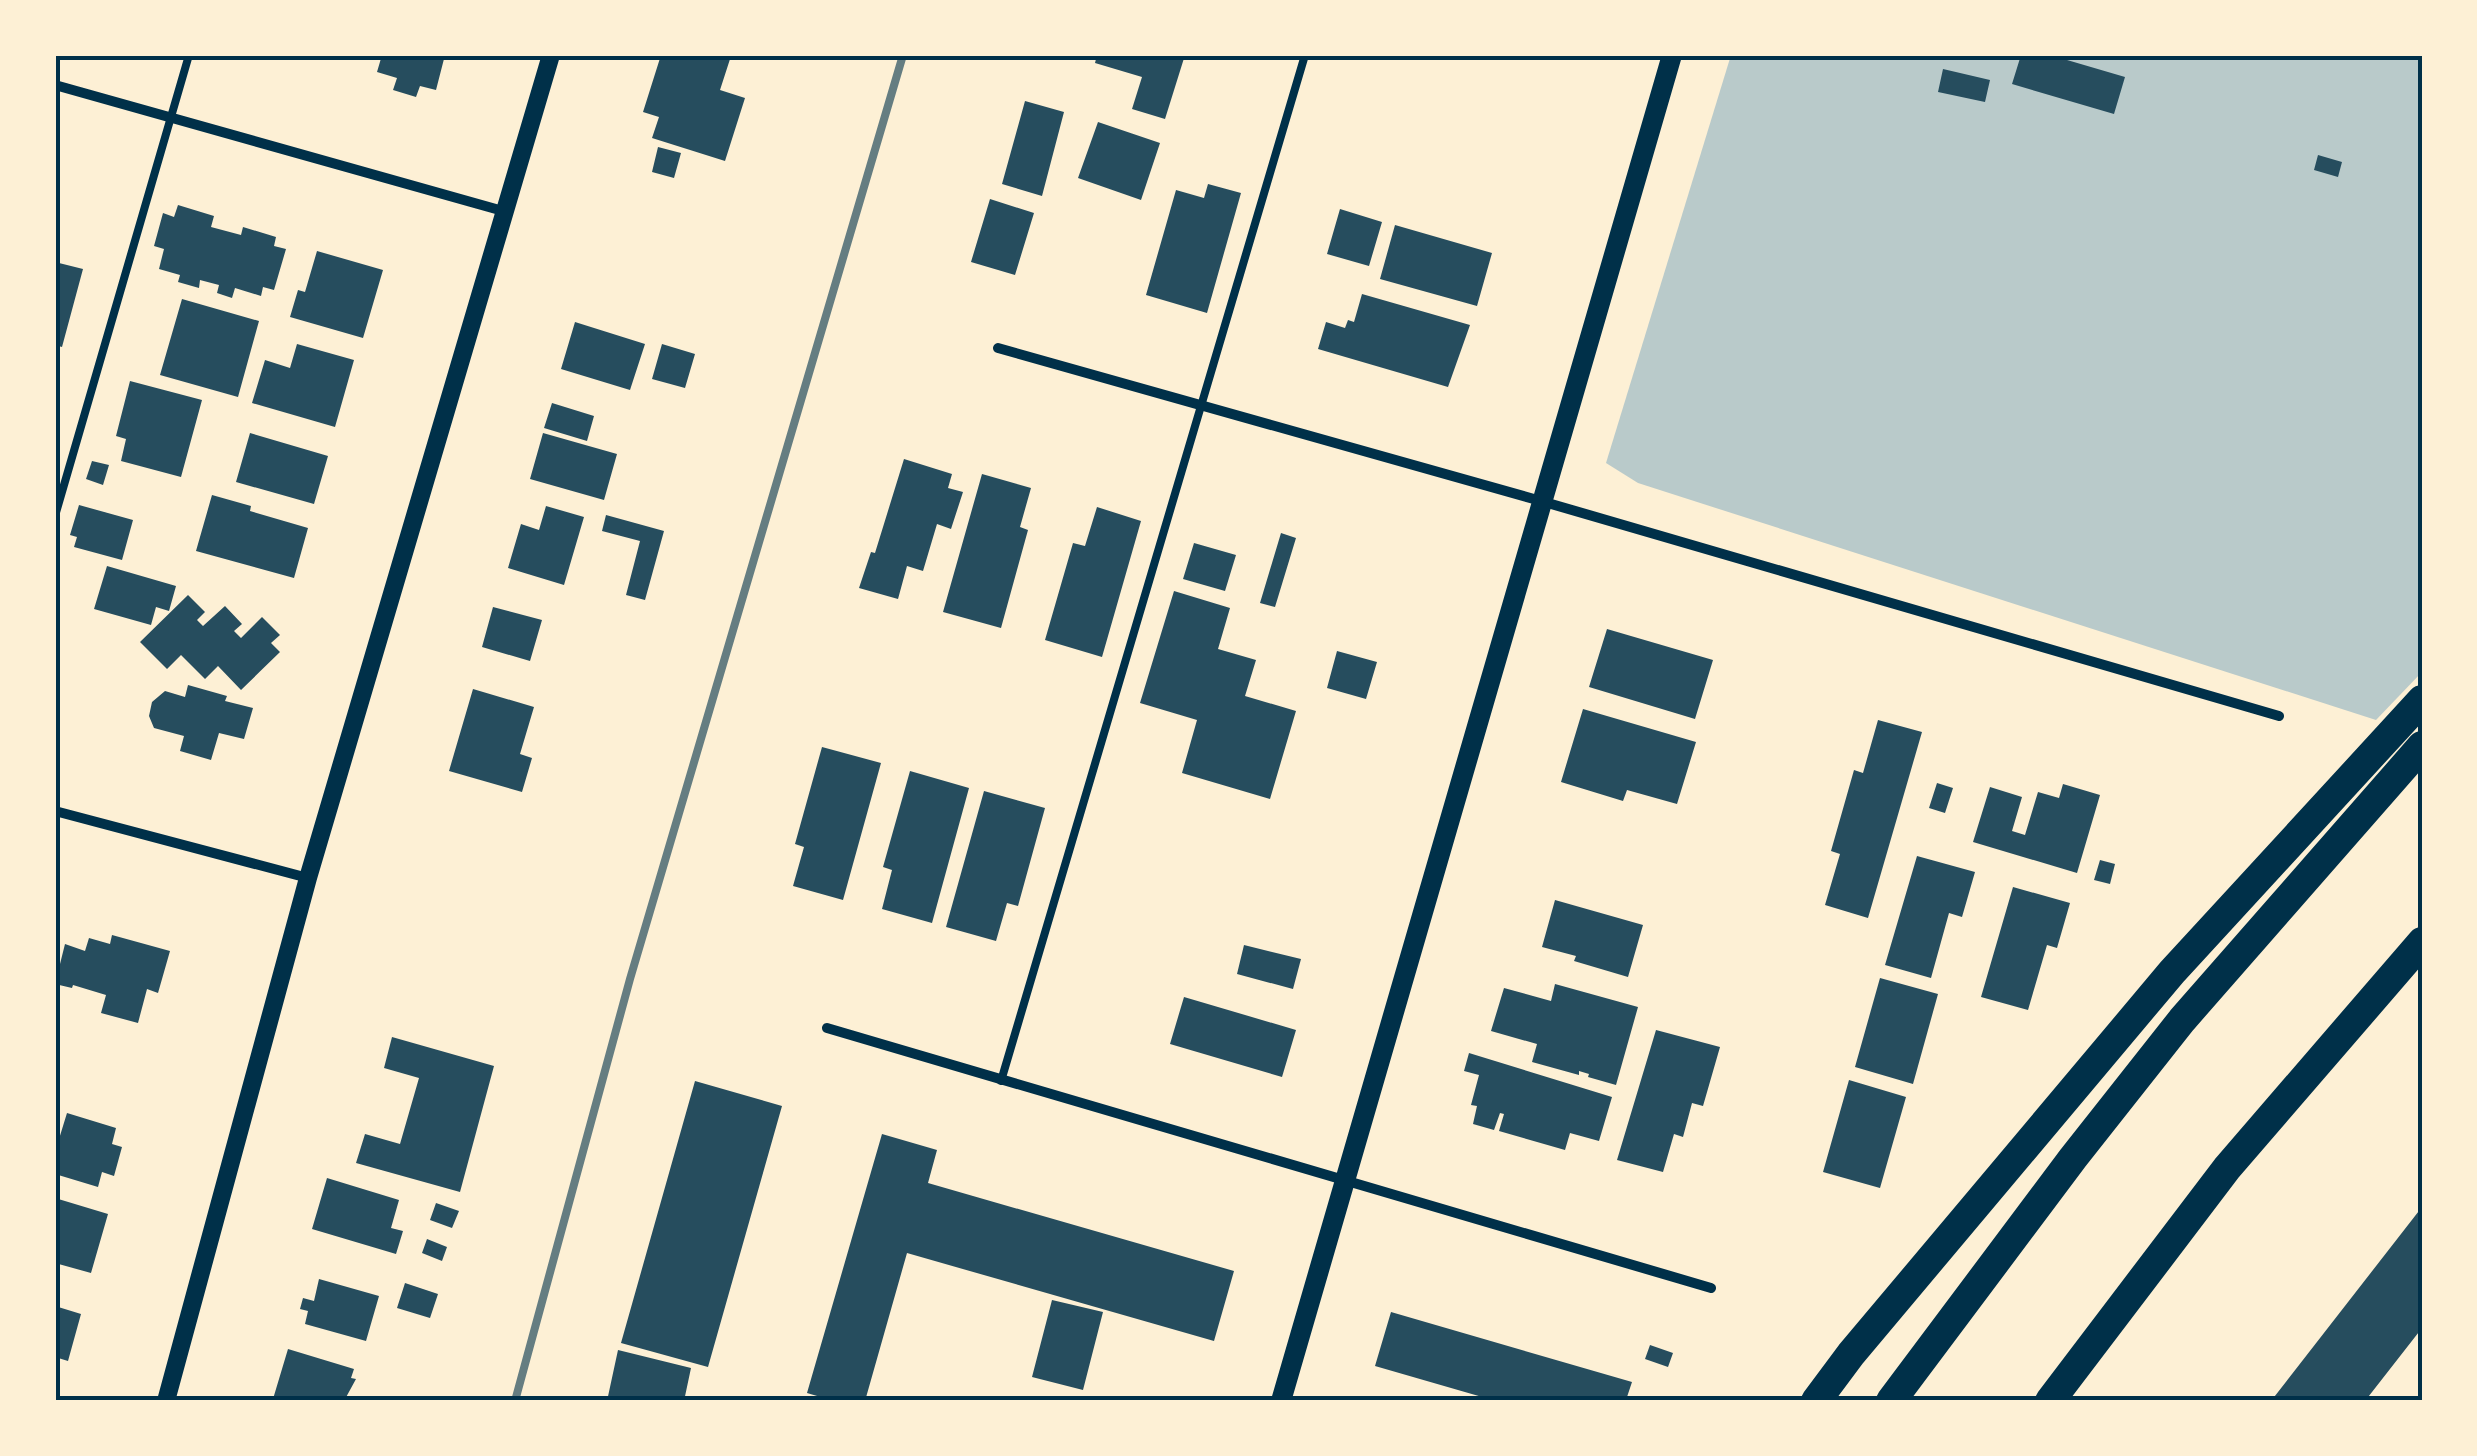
<svg xmlns="http://www.w3.org/2000/svg" width="2477" height="1456" font-family="Ubuntu,sans-serif">
<style>
.green{fill:#b9caca}
.building{fill:#264d5e}
.lines{fill:none;stroke-linecap:round;stroke-linejoin:round}
.service{stroke:#003049;stroke-width:8}
.minor{stroke:#003049;stroke-width:10}
.tertiary{stroke:#003049;stroke-width:18}
.secondary{stroke:#003049;stroke-width:20}
.motorway{stroke:#003049;stroke-width:30}
.rail{stroke:#657d81;stroke-width:8}
.neatline{fill:none;stroke:#003049;stroke-width:4}
</style>
<rect width="100%" height="100%" fill="#fdf0d5"/>
<path class="green" d="M1731,55H2422V672L2376,720L1638,483L1606,463Z"/>
<path class="building" d="M382,55H445L436,90L420,86L416,97L393,90L397,78L377,72Z
M661,55L731,56L720,90L745,98L725,161L652,138L659,117L643,112Z
M1097,55H1185L1165,119L1132,109L1142,77L1095,63Z
M2021,55H2050L2125,77L2114,114L2012,84Z
M1943,69L1990,80L1985,102L1938,92Z
M1025,101L1064,112L1042,196L1002,184Z
M1098,122L1160,143L1141,200L1078,178Z
M658,147L681,153L674,178L652,172Z
M2318,155L2342,162L2338,177L2314,170Z
M1208,184L1241,193L1207,313L1146,295L1176,190L1204,198Z
M990,199L1034,213L1015,275L971,262Z
M178,205L214,216L211,227L241,235L243,227L276,237L274,246L286,249L274,290L263,287L261,296L235,288L232,298L217,293L219,285L200,280L199,288L178,282L180,275L159,269L164,249L154,246L163,213L174,217Z
M1340,209L1382,222L1369,266L1327,254Z
M1395,225L1492,253L1477,306L1380,279Z
M317,251L383,270L363,338L290,317L298,290L305,292Z
M55,262L83,269L62,347L55,345Z
M1362,294L1470,325L1448,387L1318,349L1326,322L1345,328L1348,320L1354,322Z
M182,299L259,321L238,397L160,375Z
M575,322L645,344L630,390L561,369Z
M297,344L354,360L335,427L252,403L265,360L290,368Z
M662,344L695,354L685,388L652,379Z
M130,381L202,400L181,477L121,461L126,439L116,436Z
M552,403L594,416L587,441L544,428Z
M250,433L328,456L314,504L236,482Z
M543,433L617,454L604,500L530,479Z
M904,459L952,474L948,488L963,492L951,529L937,524L923,571L907,566L898,599L859,588L871,552L875,553Z
M92,461L109,465L103,485L86,479Z
M982,474L1031,488L1020,527L1028,530L1001,628L943,612Z
M212,495L251,506L250,511L308,528L294,578L196,551Z
M79,505L133,520L122,560L74,547L77,537L70,535Z
M546,506L584,517L564,585L508,568L521,524L539,530Z
M1097,507L1141,521L1102,657L1045,640L1073,543L1085,546Z
M606,515L664,531L645,600L626,595L640,541L602,531Z
M1281,533L1296,538L1275,607L1260,603Z
M1194,543L1236,555L1225,591L1183,579Z
M107,566L176,586L169,611L156,607L151,625L94,609Z
M1174,591L1230,608L1218,649L1256,660L1245,696L1296,711L1270,799L1182,773L1197,720L1140,703Z
M188,595L205,612L197,620L203,626L225,606L242,624L234,631L241,638L262,617L280,635L271,643L280,652L241,690L218,666L205,679L181,655L167,669L140,642Z
M493,607L542,620L530,661L482,647Z
M1607,629L1713,660L1695,719L1589,687Z
M1337,651L1377,662L1366,699L1327,688Z
M188,685L227,696L225,701L253,708L244,739L219,733L211,760L180,751L184,736L154,728L149,716L152,702L165,691L185,697Z
M473,689L534,707L520,754L532,758L522,792L449,771Z
M1583,709L1696,742L1677,804L1627,790L1623,801L1561,782Z
M1878,720L1922,732L1868,918L1825,905L1840,854L1831,851L1854,770L1863,773Z
M822,747L881,763L843,900L793,886L804,847L795,844Z
M910,771L969,788L932,923L882,909L892,870L883,867Z
M1937,783L1953,788L1945,813L1929,808Z
M2063,784L2100,795L2077,873L1973,842L1990,787L2022,797L2012,831L2025,835L2038,792L2059,798Z
M984,791L1045,808L1018,906L1007,903L996,941L946,927Z
M1917,856L1975,872L1962,917L1949,913L1931,978L1885,965Z
M2100,860L2115,864L2110,884L2094,880Z
M2013,887L2070,903L2057,948L2047,945L2028,1010L1981,997Z
M1555,900L1643,925L1628,977L1574,961L1576,956L1542,947Z
M112,935L170,951L158,993L147,989L138,1023L101,1013L106,995L73,985L72,988L55,984L65,944L85,951L89,938L110,944Z
M1244,945L1301,959L1293,989L1237,974Z
M1880,978L1938,994L1913,1084L1855,1067Z
M1555,984L1638,1007L1616,1085L1588,1077L1589,1074L1579,1071V1075L1532,1062L1537,1044L1491,1031L1504,988L1551,1001Z
M1184,997L1296,1030L1282,1077L1170,1044Z
M1656,1030L1720,1047L1703,1106L1692,1103L1683,1137L1674,1134L1663,1172L1617,1160Z
M392,1037L494,1066L460,1192L356,1163L365,1134L400,1144L419,1078L384,1068Z
M1469,1053L1612,1097L1599,1141L1570,1133L1565,1150L1499,1131L1504,1114L1500,1113L1494,1130L1473,1124L1477,1106L1471,1105L1479,1075L1464,1071Z
M1849,1080L1906,1097L1880,1188L1823,1172Z
M695,1081L782,1106L708,1367L621,1343Z
M67,1113L116,1128L112,1144L122,1147L114,1176L102,1172L98,1187L55,1174V1152Z
M882,1134L937,1150L928,1183L1234,1271L1214,1341L907,1253L865,1401H834L807,1393Z
M327,1178L399,1200L391,1228L403,1231L396,1254L312,1229Z
M55,1198L108,1214L91,1273L55,1263Z
M436,1203L459,1211L452,1228L430,1220Z
M2422,1207V1328L2365,1401H2271Z
M427,1239L447,1247L442,1261L422,1253Z
M319,1279L379,1296L366,1341L305,1324L308,1311L300,1309L303,1298L314,1301Z
M405,1283L438,1294L430,1318L397,1308Z
M1052,1300L1103,1312L1083,1390L1032,1377Z
M55,1306L81,1314L68,1361L55,1357Z
M1391,1312L1632,1382L1627,1397L1636,1401H1496L1375,1366Z
M1650,1345L1673,1353L1668,1367L1645,1359Z
M288,1349L354,1369L351,1378L356,1379L344,1401L273,1399Z
M618,1350L691,1368L684,1401H607Z"/>
<g class="lines">
<path class="service" d="M55,516L189,55
M1001,1081L1305,55"/>
<path class="minor" d="M55,85L503,211
M998,348L1541,501L2279,716
M55,811L308,878
M827,1028L1711,1288"/>
<path class="tertiary" d="M166,1401L308,878L551,55"/>
<path class="secondary" d="M1281,1401L1672,55"/>
<path class="motorway" d="M1816,1401L1851,1354L2172,972L2422,700
M1891,1401L2073,1158L2182,1020L2422,746
M2050,1401L2227,1168L2422,942"/>
<path class="rail" d="M515,1401L630,979L903,55"/>
</g>
<rect width="2477" height="1456" fill="none" stroke="#fdf0d5" stroke-width="115"/>
<rect x="58" y="58" width="2362" height="1340" class="neatline"/>
</svg>
